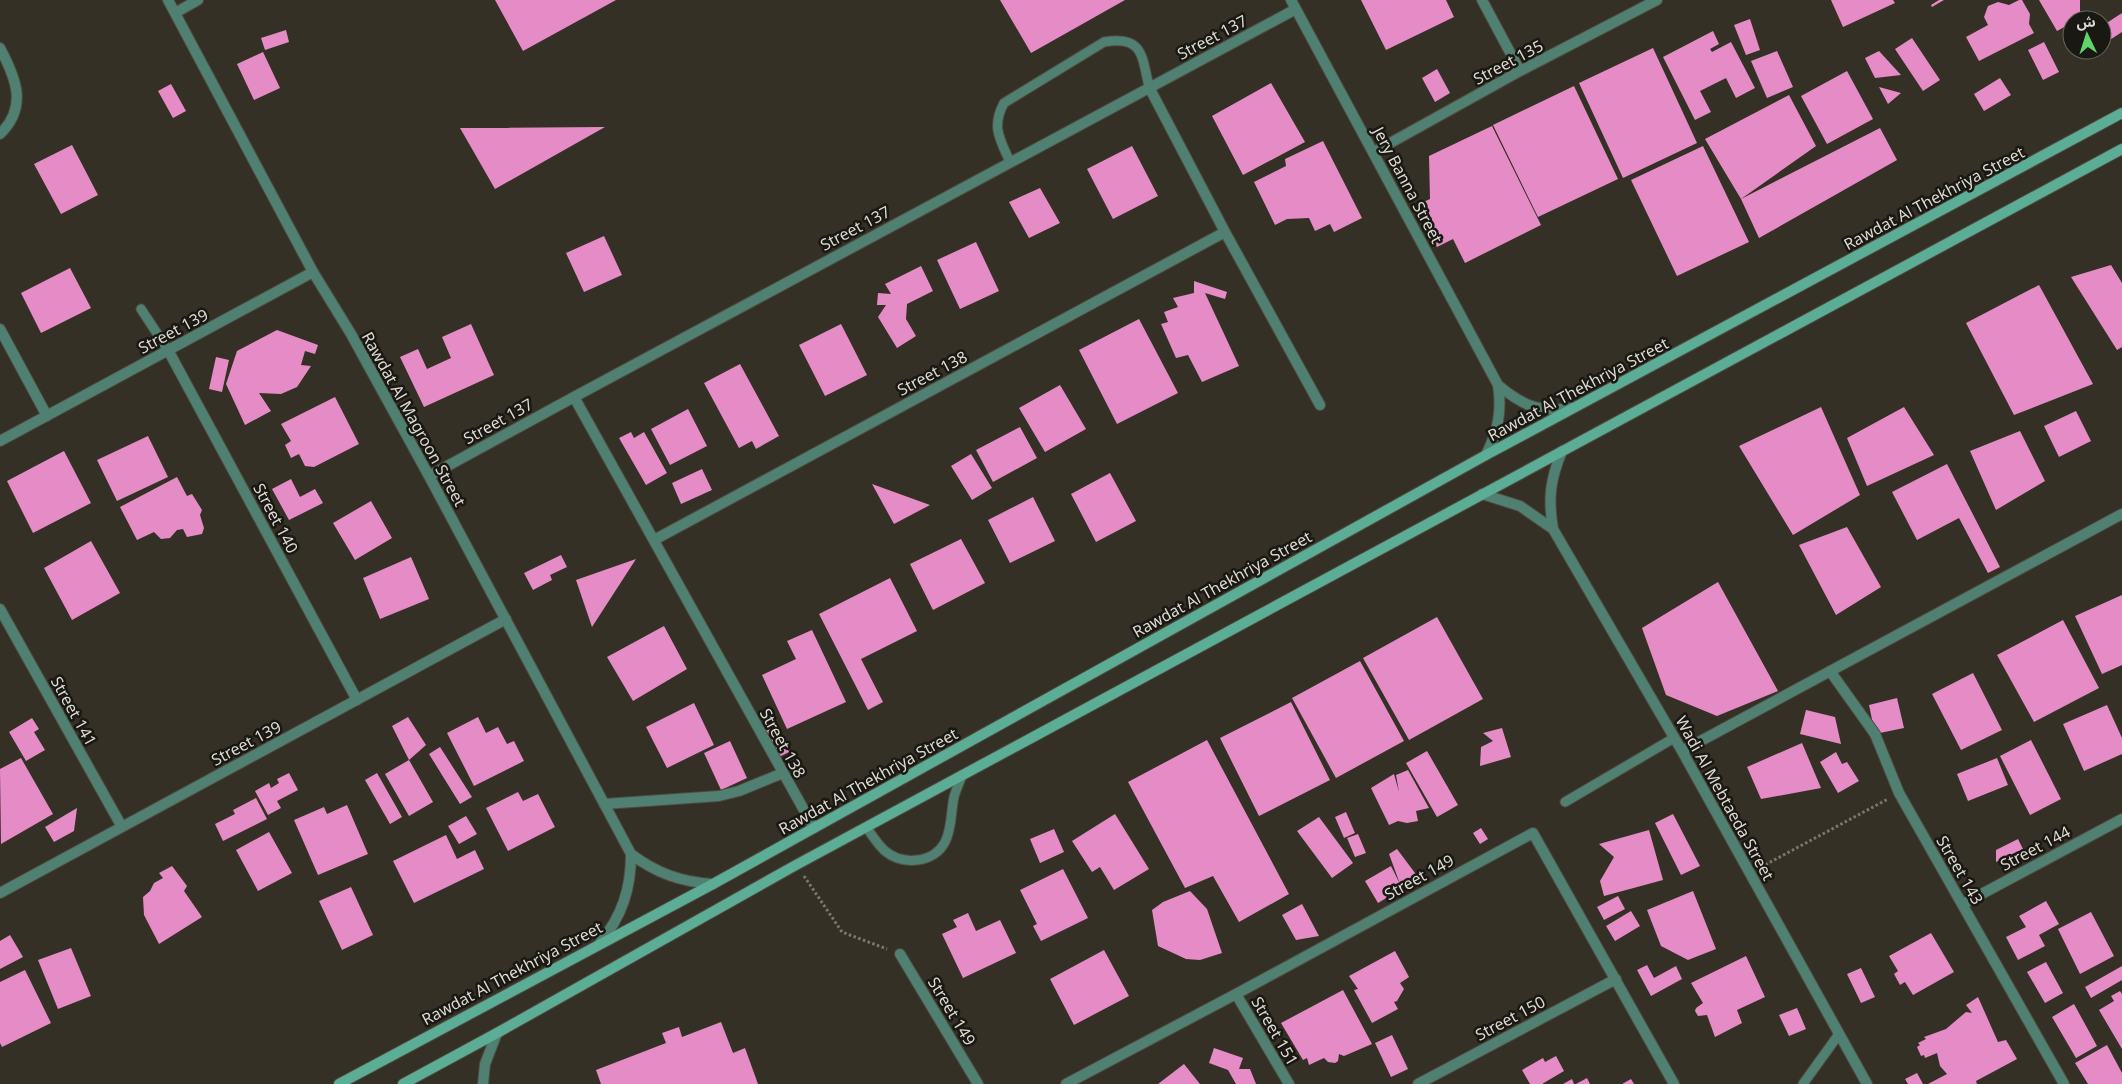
<svg xmlns="http://www.w3.org/2000/svg" width="2122" height="1084" font-family="'Noto Sans','Noto Sans Arabic',sans-serif">
<style>
.building{fill:#e58cc7}
.lines{fill:none;stroke-linecap:round;stroke-linejoin:round}
.lane-casing{stroke:#504b41;stroke-width:11}
.street-casing{stroke:#504b41;stroke-width:12}
.secondary-casing{stroke:#504b41;stroke-width:12}
.path{stroke:#7c786e;stroke-width:3;stroke-dasharray:2.5 2.5;stroke-linecap:butt}
.lane{stroke:#4f8071;stroke-width:9}
.street{stroke:#4f8071;stroke-width:10}
.secondary{stroke:#5cad95;stroke-width:10}
.labels{text-anchor:middle;stroke-width:5;stroke-linejoin:round;paint-order:stroke}
.street-label{font-size:16px;fill:#dddad2;stroke:#1a1813}
</style>
<rect width="100%" height="100%" fill="#353025"/>
<path class="building" d="M495,0H616L523,51Z
M1000,0H1125L1031,53Z
M1361,0H1446L1454,17L1386,50Z
M1831,0H1893L1895,3L1843,27Z
M1939,0H1944L1932,7L1931,5Z
M2019,0H2022L2030,14L2029,24L2034,33L1979,61L1966,37L1988,25L1984,17L1988,6L1998,2L2009,5Z
M2039,0H2080V14H2074L2068,25L2057,31Z
M2122,13V32L2102,45V26Z
M1750,19L1760,50L1746,55L1734,25Z
M286,30L289,42L265,50L261,38Z
M1713,31L1719,44L1710,49L1712,52L1731,42L1755,88L1736,98L1726,78L1700,91L1711,112L1695,120L1663,57Z
M1912,38L1940,80L1923,91L1895,49Z
M2044,42L2059,72L2043,80L2028,50Z
M1653,48L1697,143L1623,178L1579,83Z
M1777,51L1793,87L1767,98L1751,61Z
M1879,51L1901,75L1875,78L1865,58Z
M263,52L280,88L254,100L237,64Z
M1437,69L1450,93L1435,102L1422,78Z
M1847,71L1873,119L1827,144L1801,96Z
M2000,78L2011,95L1984,111L1974,94Z
M1271,83L1305,142L1243,175L1212,116Z
M171,84L186,111L173,118L158,91Z
M1574,86L1618,179L1538,217L1493,125Z
M1879,87L1901,93L1888,104Z
M1789,95L1816,146L1741,199L1705,139Z
M1492,126L1541,225L1465,263L1453,239L1437,247L1417,205L1430,199L1429,156Z
M605,127L495,189L460,128Z
M1880,128L1897,160L1759,238L1741,199Z
M1323,141L1362,218L1334,232L1330,224L1315,231L1309,218L1287,219L1275,225L1254,182L1286,166L1285,159Z
M72,145L98,195L61,214L34,164Z
M1132,146L1158,196L1113,219L1087,169Z
M1703,146L1749,242L1677,276L1631,180Z
M1040,188L1060,223L1029,238L1009,202Z
M604,236L622,275L584,292L566,253Z
M976,242L999,291L960,309L937,260Z
M2111,265L2122,283V347L2117,350L2071,277Z
M921,266L933,291L907,304L906,319L916,336L897,348L878,317L886,305H877L878,293L891,294L885,284Z
M70,268L91,308L41,333L21,293Z
M1194,281L1227,292L1225,299L1205,293L1239,366L1202,382L1188,355L1176,358L1161,324L1168,322L1164,312L1178,307L1173,298L1194,293Z
M2039,285L2093,384L2014,415L1966,323Z
M1139,319L1178,393L1117,424L1079,350Z
M471,324L494,375L424,407L400,357L418,349L427,369L451,358L442,337Z
M841,324L867,375L825,396L799,345Z
M277,330L318,345L315,354L305,351L301,365L311,366L297,387L281,394L259,393L271,411L245,425L226,384L237,351Z
M216,357L229,360L222,392L209,389Z
M740,364L779,436L756,449L752,441L739,448L704,383Z
M1060,385L1086,429L1045,452L1019,408Z
M335,397L359,444L314,467L305,466L299,454L291,458L285,445L291,441L281,424Z
M1821,407L1860,495L1793,535L1739,446Z
M1904,407L1934,455L1867,486L1847,438Z
M688,409L707,446L670,465L651,429Z
M2076,411L2091,441L2059,457L2044,426Z
M1020,427L1037,458L993,482L976,450Z
M2020,431L2045,481L1996,510L1970,451Z
M631,432L634,438L644,432L667,473L646,485L619,438Z
M148,436L168,477L117,501L97,460Z
M64,451L91,503L33,533L7,481Z
M971,454L992,488L972,500L951,466Z
M1947,464L2000,567L1988,573L1959,518L1917,540L1892,492Z
M702,469L712,490L681,504L672,483Z
M1110,473L1136,521L1096,542L1071,494Z
M177,477L187,496L192,494L202,510L200,515L204,528L202,534L187,537L183,529L177,530L170,538L161,539L154,532L137,540L120,507Z
M291,479L300,497L315,489L323,503L289,520L272,489Z
M872,484L930,505L894,524Z
M1033,497L1055,541L1010,563L988,520Z
M371,501L392,538L355,560L333,523Z
M1847,527L1881,587L1836,615L1799,545Z
M961,539L985,583L933,610L910,564Z
M91,541L120,593L72,620L44,568Z
M561,555L567,567L550,575L552,580L533,590L524,573Z
M411,557L429,599L380,619L363,578Z
M636,559L592,627L576,580Z
M890,578L917,631L861,659L883,702L868,710L819,614Z
M1718,582L1778,691L1717,716L1666,695L1642,628Z
M2122,595V665L2102,674L2075,616Z
M1437,617L1483,699L1409,740L1363,658Z
M2063,620L2099,688L2034,722L1997,655Z
M664,626L687,669L633,701L607,657Z
M812,630L846,702L787,729L762,675L796,659L787,641Z
M1360,661L1404,741L1336,778L1292,698Z
M1973,673L2002,730L1961,750L1932,694Z
M1897,698L1904,728L1875,734L1869,705Z
M1291,702L1330,780L1259,816L1220,738Z
M694,703L714,745L667,768L646,727Z
M2107,705L2122,738V754L2084,771L2063,724Z
M1806,710L1835,717L1841,744L1800,734Z
M408,717L426,745L409,760L433,802L409,816L385,774L409,760L392,726Z
M478,717L486,733L498,727L507,744L514,741L524,761L474,786L447,733Z
M32,718L39,729L34,732L45,750L26,761L9,732Z
M775,724L789,752L777,758L763,730Z
M1502,728L1511,757L1480,766L1481,747L1493,741L1483,733Z
M1207,740L1289,894L1239,922L1213,876L1185,888L1128,782Z
M2031,740L2061,799L2030,815L2000,756Z
M730,741L747,778L721,790L704,753Z
M1802,743L1821,788L1761,799L1747,767Z
M440,747L472,797L460,804L429,754Z
M1427,751L1458,805L1437,817L1406,763Z
M1836,752L1842,764L1847,762L1859,781L1838,793L1820,762Z
M21,758L53,814L1,844L0,769Z
M1997,758L2008,785L1968,801L1957,774Z
M1408,770L1429,808L1416,811L1418,821L1407,823L1398,821L1389,825L1371,788L1394,774L1399,792L1396,775Z
M289,773L298,790L277,801L281,808L268,815L255,791L269,783L271,788L279,783L277,779Z
M377,773L402,817L390,824L365,780Z
M518,792L523,801L538,794L555,827L508,851L486,808Z
M256,798L267,819L223,841L215,824L235,814L233,810Z
M347,805L368,854L318,875L294,820L324,807L327,814Z
M77,808L74,831L54,842L45,827Z
M1346,812L1355,833L1344,838L1335,817Z
M1115,814L1149,869L1114,890L1100,867L1092,872L1072,841Z
M1673,814L1700,866L1681,875L1655,823Z
M466,816L477,834L459,844L448,826Z
M1319,817L1353,863L1332,878L1297,831Z
M1481,828L1488,839L1480,844L1473,833Z
M1054,829L1064,852L1040,863L1030,839Z
M1649,830L1663,880L1604,896L1600,881L1614,857L1599,844Z
M269,832L292,873L258,891L236,850Z
M1358,834L1366,853L1355,857L1347,838Z
M446,835L457,859L475,850L484,869L414,903L393,861Z
M2018,839L2023,849L1996,862V850Z
M1397,849L1418,877L1400,884L1403,888L1378,903L1365,881L1391,866L1400,884L1389,854Z
M172,866L187,886L184,891L202,917L159,944L144,915L143,897L150,891L154,883L163,878L159,873Z
M1063,869L1088,918L1041,941L1033,926L1037,924L1020,890Z
M351,887L373,935L342,950L319,901Z
M1190,891L1207,909L1222,953L1200,960L1186,959L1158,946L1152,910L1163,902Z
M1693,891L1716,949L1688,960L1661,946L1647,910Z
M1618,896L1625,909L1604,920L1597,907Z
M2046,901L2059,924L2039,935L2045,946L2018,960L2006,937L2026,927L2019,916Z
M1302,904L1319,936L1296,940L1282,915Z
M1631,911L1640,926L1615,941L1606,926Z
M2091,912L2114,956L2080,974L2058,929Z
M968,913L976,931L1000,920L1016,953L963,978L942,934L957,927L953,920Z
M1931,933L1954,972L1913,995L1905,982L1900,985L1894,974L1898,971L1889,956Z
M10,935L23,957L0,969V941Z
M71,948L91,996L58,1009L38,960Z
M1104,950L1129,996L1074,1025L1050,979Z
M1395,951L1409,977L1400,983L1404,989L1397,1001L1394,1002L1398,1009L1372,1023L1354,990L1358,989L1349,976Z
M1746,956L1765,997L1737,1010L1742,1023L1715,1037L1707,1015L1698,1016L1695,1011L1696,1008L1703,1003L1691,983Z
M2046,962L2063,993L2045,1003L2027,972Z
M1647,965L1654,978L1676,966L1682,979L1651,996L1637,970Z
M2122,966V980L2091,998L2085,987Z
M1861,968L1875,997L1861,1003L1847,974Z
M25,970L51,1023L2,1047L0,1043V982Z
M1343,990L1372,1044L1344,1056L1339,1054L1338,1061L1335,1063L1328,1062L1324,1058L1309,1065L1307,1058L1303,1060L1281,1023Z
M2120,991L2122,994V1049L2099,1010L2114,1001L2111,996Z
M1978,997L1998,1042L2006,1040L2017,1059L1976,1081L1977,1084H1928L1947,1074L1940,1066L1937,1053L1925,1058L1924,1055L1921,1056L1917,1047L1920,1045L1918,1043L1926,1039L1924,1037L1946,1029L1966,1012L1972,1013L1966,1005Z
M2074,1004L2097,1046L2076,1058L2052,1017Z
M1797,1008L1806,1029L1789,1036L1779,1015Z
M721,1022L733,1053L745,1048L758,1084H601L596,1070L666,1043L662,1033L679,1027L682,1037Z
M1392,1035L1408,1069L1391,1077L1375,1043Z
M2107,1045L2122,1073V1084H2088L2075,1063Z
M1214,1048L1243,1058L1239,1069H1250L1256,1084H1236L1228,1070L1209,1063Z
M1556,1056L1564,1071L1542,1084H1530L1522,1070L1543,1058L1545,1062Z
M1184,1064L1200,1084H1158Z
M1917,1073L1923,1084H1908L1905,1079Z
M1587,1078L1590,1084H1576Z
M1572,1079L1574,1084H1563Z
M1631,1079L1634,1084H1622Z"/>
<g class="lines">
<g class="lane-casing">
<path id="lane" d="M1010,162C1000,139 991,127 1004,103L1104,42C1143,35 1142,56 1149,87
M141,309L168,350
M1565,802L1674,738
M866,827C872,835 878,845 885,851C903,866 934,863 945,842C952,829 951,810 954,797C956,789 960,782 962,775
M1803,1084L1839,1034"/>
</g>
<g class="street-casing">
<path id="street" d="M168,0L313,272L351,334L429,476L631,854C656,873 681,882 713,884
M1291,0L1498,385C1502,411 1498,431 1486,455
M1482,0L1520,71
M175,13L198,0
M0,48C16,78 28,107 0,134
M1149,87L1225,232L1320,405
M1374,152L1520,71L1657,0
M0,329L47,416
M168,350L357,700
M1498,385C1523,406 1540,413 1572,408
M574,397L814,828
M0,441L313,272
M429,476L574,397L1296,9
M1482,494L1520,506L1553,529L1682,751L1867,1084
M1553,529C1548,499 1550,480 1562,451
M654,540L1225,232
M0,609L122,827
M1830,671L1875,734L1899,793L2064,1084
M1682,751L2122,514
M604,804L719,796L739,791L783,773
M0,893L506,619
M1963,904L2122,819
M600,943C622,916 631,889 631,854
M900,954L978,1084
M1236,994L1289,1084
M483,1084L485,1064L497,1033
M1066,1084L1236,994L1533,833L1674,1084
M1418,1084L1616,979"/>
</g>
<g class="secondary-casing">
<path id="secondary" d="M339,1084L713,884L1486,455L2122,113
M403,1084L497,1033L796,865L2122,149"/>
</g>
<path class="path" d="M1761,867L1888,799
M804,876L842,932L887,949"/>
<use href="#lane" class="lane"/>
<use href="#street" class="street"/>
<use href="#secondary" class="secondary"/>
</g>
<g class="labels">
<g class="street-label">
<text transform="translate(1212 37) rotate(-28)" y="6">Street 137</text>
<text transform="translate(1508 62) rotate(-28)" y="6">Street 135</text>
<text transform="translate(1408 185) rotate(62)" y="6">Jery Banna Street</text>
<text transform="translate(1934 198) rotate(-28)" y="6">Rawdat Al Thekhriya Street</text>
<text transform="translate(855 228) rotate(-28)" y="6">Street 137</text>
<text transform="translate(173 331) rotate(-28)" y="6">Street 139</text>
<text transform="translate(932 373) rotate(-28)" y="6">Street 138</text>
<text transform="translate(1578 389) rotate(-28)" y="6">Rawdat Al Thekhriya Street</text>
<text transform="translate(414 419) rotate(61)" y="6">Rawdat Al Magroon Street</text>
<text transform="translate(498 421) rotate(-29)" y="6">Street 137</text>
<text transform="translate(276 518) rotate(62)" y="6">Street 140</text>
<text transform="translate(1222 584) rotate(-29)" y="6">Rawdat Al Thekhriya Street</text>
<text transform="translate(74 711) rotate(61)" y="6">Street 141</text>
<text transform="translate(246 743) rotate(-28)" y="6">Street 139</text>
<text transform="translate(783 743) rotate(61)" y="6">Street 138</text>
<text transform="translate(868 781) rotate(-29)" y="6">Rawdat Al Thekhriya Street</text>
<text transform="translate(1725 798) rotate(61)" y="6">Wadi Al Mebtaeda Street</text>
<text transform="translate(2035 848) rotate(-28)" y="6">Street 144</text>
<text transform="translate(1960 870) rotate(60)" y="6">Street 143</text>
<text transform="translate(1419 877) rotate(-29)" y="6">Street 149</text>
<text transform="translate(512 973) rotate(-28)" y="6">Rawdat Al Thekhriya Street</text>
<text transform="translate(952 1011) rotate(59)" y="6">Street 149</text>
<text transform="translate(1510 1018) rotate(-28)" y="6">Street 150</text>
<text transform="translate(1275 1031) rotate(60)" y="6">Street 151</text>
</g>
</g>
<g transform="translate(2087 35) rotate(356)"><circle r="24" fill="#1a1813" stroke="#68665f"/>
<path d="M0-4L9 19L0 12L-9 19Z" fill="#5fd56b"/>
<text y="-8" font-size="14" font-weight="bold" text-anchor="middle" fill="#dddad2">ش</text>
</g>
</svg>
